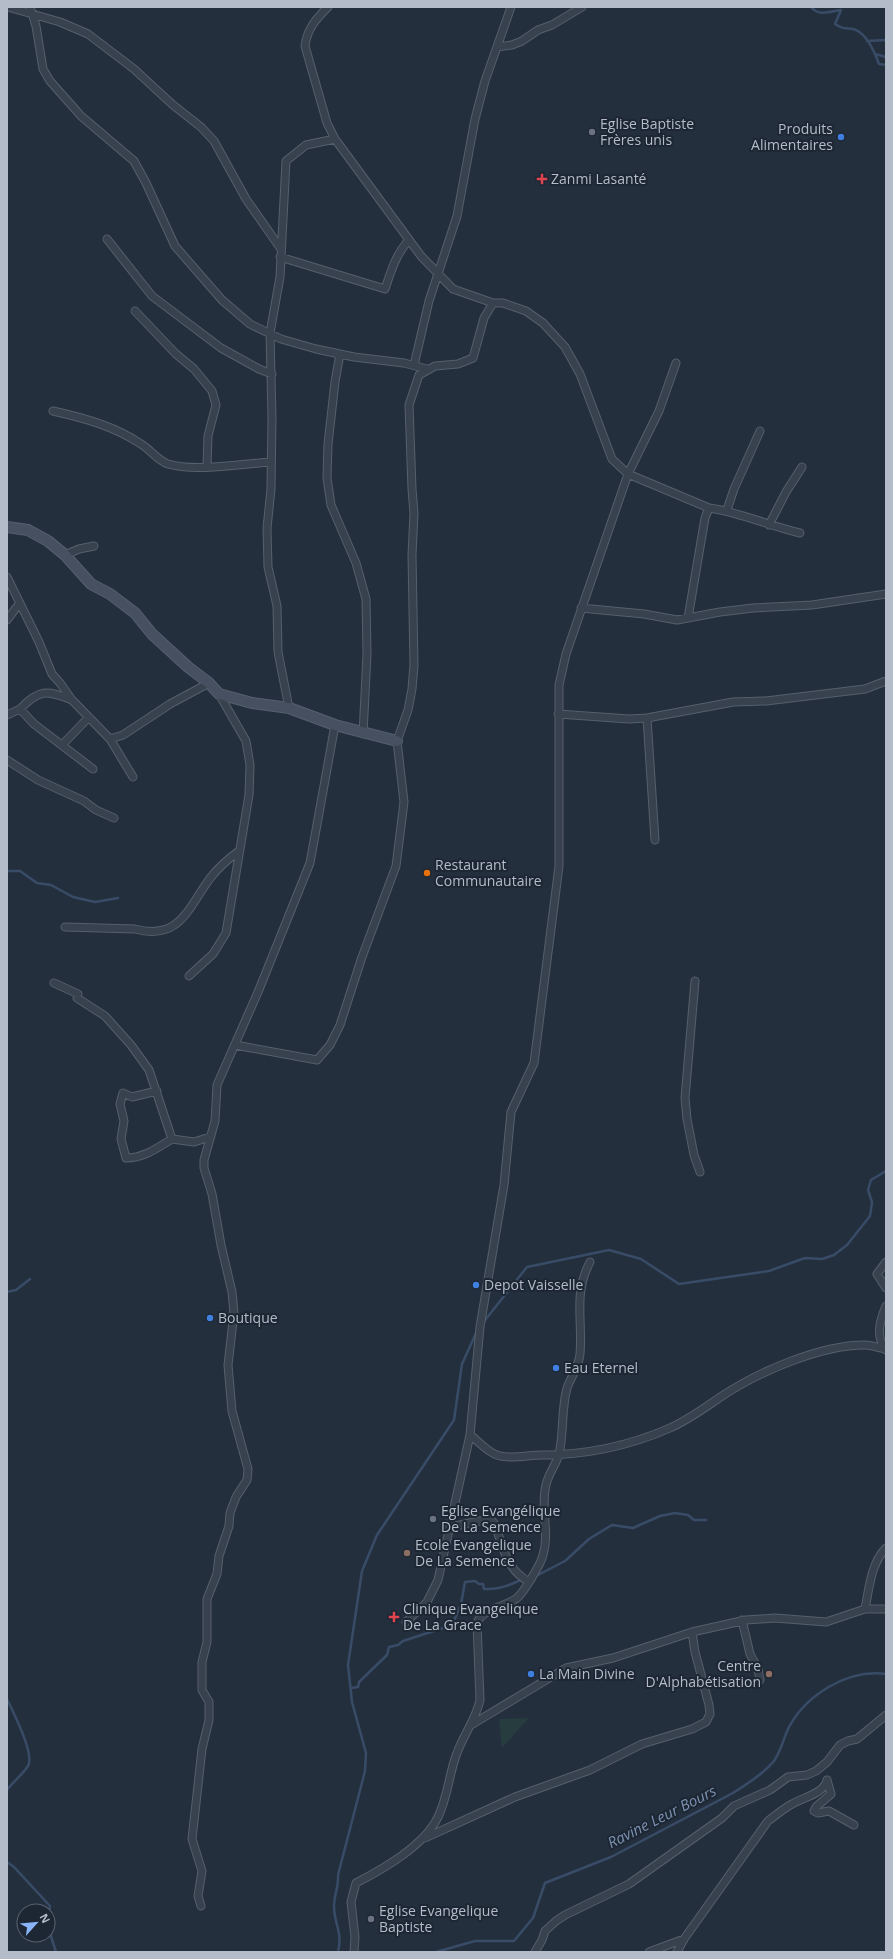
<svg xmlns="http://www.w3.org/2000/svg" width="893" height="1959" font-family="'Open Sans',sans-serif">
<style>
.green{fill:#263c3f}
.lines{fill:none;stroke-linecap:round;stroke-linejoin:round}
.stream{stroke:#394c67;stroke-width:2.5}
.street-casing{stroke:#565f6c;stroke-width:9}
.secondary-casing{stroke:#565f6c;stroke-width:12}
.street{stroke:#38414e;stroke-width:7}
.secondary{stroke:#465061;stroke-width:10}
.worship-dot{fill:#6b7280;stroke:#1d2633;stroke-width:1.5}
.shop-dot{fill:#3f7fe0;stroke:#1d2633;stroke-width:1.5}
.health-dot{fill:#e0444e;stroke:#1d2633;stroke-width:1.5}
.food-dot{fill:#e8710a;stroke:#1d2633;stroke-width:1.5}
.education-dot{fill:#8d6e63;stroke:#1d2633;stroke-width:1.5}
.labels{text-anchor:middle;stroke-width:4;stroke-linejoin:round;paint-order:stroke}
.poi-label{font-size:14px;fill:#b4bcc9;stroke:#1d2633;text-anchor:start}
.water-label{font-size:15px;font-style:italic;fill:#7c92b1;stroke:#1d2633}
</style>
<rect width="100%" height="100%" fill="#242f3e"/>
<path class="green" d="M529,1718L502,1748L499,1719Z"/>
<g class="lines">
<path class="stream" d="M811,7C819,17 831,11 841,10L835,24C842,29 845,28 853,29C866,32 875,53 879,64L886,65
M867,41L886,40
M875,54L886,57
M7,871H20L37,883L51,885L73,897L95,902L118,898
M7,1292L16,1290L30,1279
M482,1324L527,1267L609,1250L641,1259L679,1284L769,1271L805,1258L822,1259L834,1255L847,1245L870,1216L872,1202L868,1190L871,1180L886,1171
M536,1576L565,1561L589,1539L612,1525L633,1528L660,1516L675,1513L688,1515L694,1520H706
M351,1688L358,1687L359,1682L387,1655L389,1647L398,1645L403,1641L443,1628L454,1621L461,1604L465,1582L475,1581L479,1584H483L484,1589C499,1590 510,1585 523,1579
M7,1699C13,1712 35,1754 28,1766C22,1775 13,1782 7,1790
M7,1862L14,1867L50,1906L48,1927
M48,1927L56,1952
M338,1952C343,1932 334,1924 334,1906C334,1895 339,1886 338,1875L365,1771L366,1753L352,1702L348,1665L362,1571L377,1535L454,1420L462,1364L477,1331
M436,1952L475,1941H514L533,1918L545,1883L611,1857L733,1793C747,1784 763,1774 774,1761C782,1749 783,1739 789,1727C807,1694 848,1669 886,1674"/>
<g class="street-casing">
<path id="street" d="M8,7L60,22L88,34L134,69L173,105L201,127L214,141L246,199L281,249
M30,7L36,26L43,69L50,81L81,116L134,161L146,183L175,246L222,300L250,324L281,339L316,349L354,357L404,363L427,369
M328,7C316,19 307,29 305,46L327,123L335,139L421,256L453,289L493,303
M497,47L512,45L522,41L538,30L552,25L582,7
M107,239L152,296L221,348L259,369L272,374
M280,257L385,289C391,271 396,254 409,240
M135,311L176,354L194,369L212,391L216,405L208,436L207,466
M340,354L335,382L328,444L327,478L331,505L356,563L366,599L367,654L363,734
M414,365L429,301L457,216L475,119L485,81L511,7
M53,411C84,418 114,426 141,444C150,449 158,461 168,464C195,472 242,464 271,462
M709,508C740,512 769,526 800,533
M727,510L734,489L760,431
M769,525L786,492L802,467
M65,555L79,549L94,546
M7,577L39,642L52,674L60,683L72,700L110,739L133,777
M581,608L644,614L677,620L720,612L753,608L812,605L886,594
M7,620L19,604
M289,708L278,652L277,606L268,567L267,528L271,489L272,418L270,333L280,277L286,161L306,145L335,139
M20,709C39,689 47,690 72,700
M558,714L629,719L647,718L733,702L766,701L865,689L886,681
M7,715L20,709L34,724L93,769
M647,718L655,840
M110,739L123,735L170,704L209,683
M63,744L88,718
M7,760L38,780L84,801L96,810L114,818
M65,927L135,929C181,941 188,907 211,877C219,867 228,859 239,851
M189,976L213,954L226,933L249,795L250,765L246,741L219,694
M695,981L685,1098L687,1119L694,1155L700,1172
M54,983L78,994L77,998L105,1016L131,1045L149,1070L172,1139L194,1142L210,1137
M235,1045L317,1060L330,1045L340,1025L362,957L396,866L404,802L397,741L408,710L412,689L414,665L412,555L414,513L412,489L409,405L419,375L435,366L458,364L473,358L484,318L493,303H503L526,311L543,323L565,347L580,374L612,459L628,474L709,508L705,518L688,618
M157,1091L132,1097L123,1093L120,1104L124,1121L121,1139L126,1158C144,1158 157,1148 172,1139
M886,1262L877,1274L886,1288
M886,1306C880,1320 875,1337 886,1350
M470,1435C477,1440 483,1447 491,1452C503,1461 526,1455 541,1455C585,1455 629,1446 670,1428C688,1420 703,1409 719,1398C756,1373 819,1345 865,1345C871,1345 879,1348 886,1349
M450,1527L490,1519L494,1523C504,1547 504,1567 529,1582
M865,1609C869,1589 871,1563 886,1548
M742,1620L750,1654L758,1669L760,1680
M406,1622L427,1602L438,1580L470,1435L480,1327L504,1185L511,1112L534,1063L559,866V685L566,654L628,474L659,411L676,363
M471,1725L566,1668L613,1658L692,1632L746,1620L775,1618L826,1622L865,1609H886
M827,1780L831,1794L816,1807L814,1811L818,1813L829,1811L854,1825
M425,1838L515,1797L590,1770L642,1744L692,1729L706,1722L710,1714L709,1705L695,1652L692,1632
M201,1906L198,1896L202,1871L192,1839L202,1749L209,1720V1702L202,1690V1662L207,1642V1599L217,1574L219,1556L229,1526L230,1513L236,1497L247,1480L248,1469L232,1411L228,1365L234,1313L232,1292L221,1245L212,1194L204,1168V1160L215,1121L217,1085L258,992L310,863L335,725
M354,1952L355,1937L351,1902L356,1883C383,1869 424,1846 438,1817C448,1797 449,1773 457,1753C464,1734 476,1719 480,1700L477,1623C482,1609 505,1607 517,1598C524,1592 541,1564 543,1555C550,1532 540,1508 546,1485C548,1474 556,1465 559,1454C564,1433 561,1410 567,1388C571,1377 579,1366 580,1354C583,1321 573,1294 590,1262
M535,1952L542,1940L545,1931L556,1921L565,1915L629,1884L722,1818L734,1806L770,1790L788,1777L807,1775L816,1771L827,1762L840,1745L848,1741L857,1739L886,1715
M649,1952L684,1939
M677,1952L684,1939L768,1821C776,1815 783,1809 792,1804C802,1798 825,1793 827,1780"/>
</g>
<g class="secondary-casing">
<path id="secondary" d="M7,527L28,530L48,541L65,555L91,584L110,594L135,613L152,634L188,667L209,683L219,694L252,703L289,708L335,725L397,741"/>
</g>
<use href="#street" class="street"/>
<use href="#secondary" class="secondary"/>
</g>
<g class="worship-dot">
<circle cx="592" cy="132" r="4"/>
<circle cx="433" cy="1519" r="4"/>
<circle cx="371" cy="1919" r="4"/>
</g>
<g class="shop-dot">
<circle cx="841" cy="137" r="4"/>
<circle cx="476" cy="1285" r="4"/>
<circle cx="210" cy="1318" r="4"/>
<circle cx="556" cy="1368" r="4"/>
<circle cx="531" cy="1674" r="4"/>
</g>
<g class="health-dot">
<path d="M540 173h4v4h4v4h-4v4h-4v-4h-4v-4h4z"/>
<path d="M392 1611h4v4h4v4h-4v4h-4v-4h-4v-4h4z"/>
</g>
<circle class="food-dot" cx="427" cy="873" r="4"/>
<g class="education-dot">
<circle cx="407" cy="1553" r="4"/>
<circle cx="769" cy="1674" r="4"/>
</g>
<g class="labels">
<g class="poi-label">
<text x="600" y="129">Eglise Baptiste<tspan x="600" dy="16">Frères unis</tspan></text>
<text x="833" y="134" text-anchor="end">Produits<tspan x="833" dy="16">Alimentaires</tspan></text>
<text x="551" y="184">Zanmi Lasanté</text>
<text x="435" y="870">Restaurant<tspan x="435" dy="16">Communautaire</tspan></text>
<text x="484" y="1290">Depot Vaisselle</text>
<text x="218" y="1323">Boutique</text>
<text x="564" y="1373">Eau Eternel</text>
<text x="441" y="1516">Eglise Evangélique<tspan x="441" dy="16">De La Semence</tspan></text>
<text x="415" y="1550">Ecole Evangelique<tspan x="415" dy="16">De La Semence</tspan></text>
<text x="403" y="1614">Clinique Evangelique<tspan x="403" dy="16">De La Grace</tspan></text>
<text x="761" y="1671" text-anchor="end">Centre<tspan x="761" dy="16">D'Alphabétisation</tspan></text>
<text x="539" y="1679">La Main Divine</text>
<text x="379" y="1916">Eglise Evangelique<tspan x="379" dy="16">Baptiste</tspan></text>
</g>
<g class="water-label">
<text transform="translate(662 1817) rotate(-27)" y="5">Ravine Leur Bours</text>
</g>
</g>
<rect width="893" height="1959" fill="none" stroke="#b4bcc9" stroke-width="16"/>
<g transform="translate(36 1923) rotate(63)"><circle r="19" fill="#1d2633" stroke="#59626f"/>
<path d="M0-3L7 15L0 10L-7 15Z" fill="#8ab4f8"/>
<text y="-6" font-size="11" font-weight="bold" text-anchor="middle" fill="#b4bcc9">N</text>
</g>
</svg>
